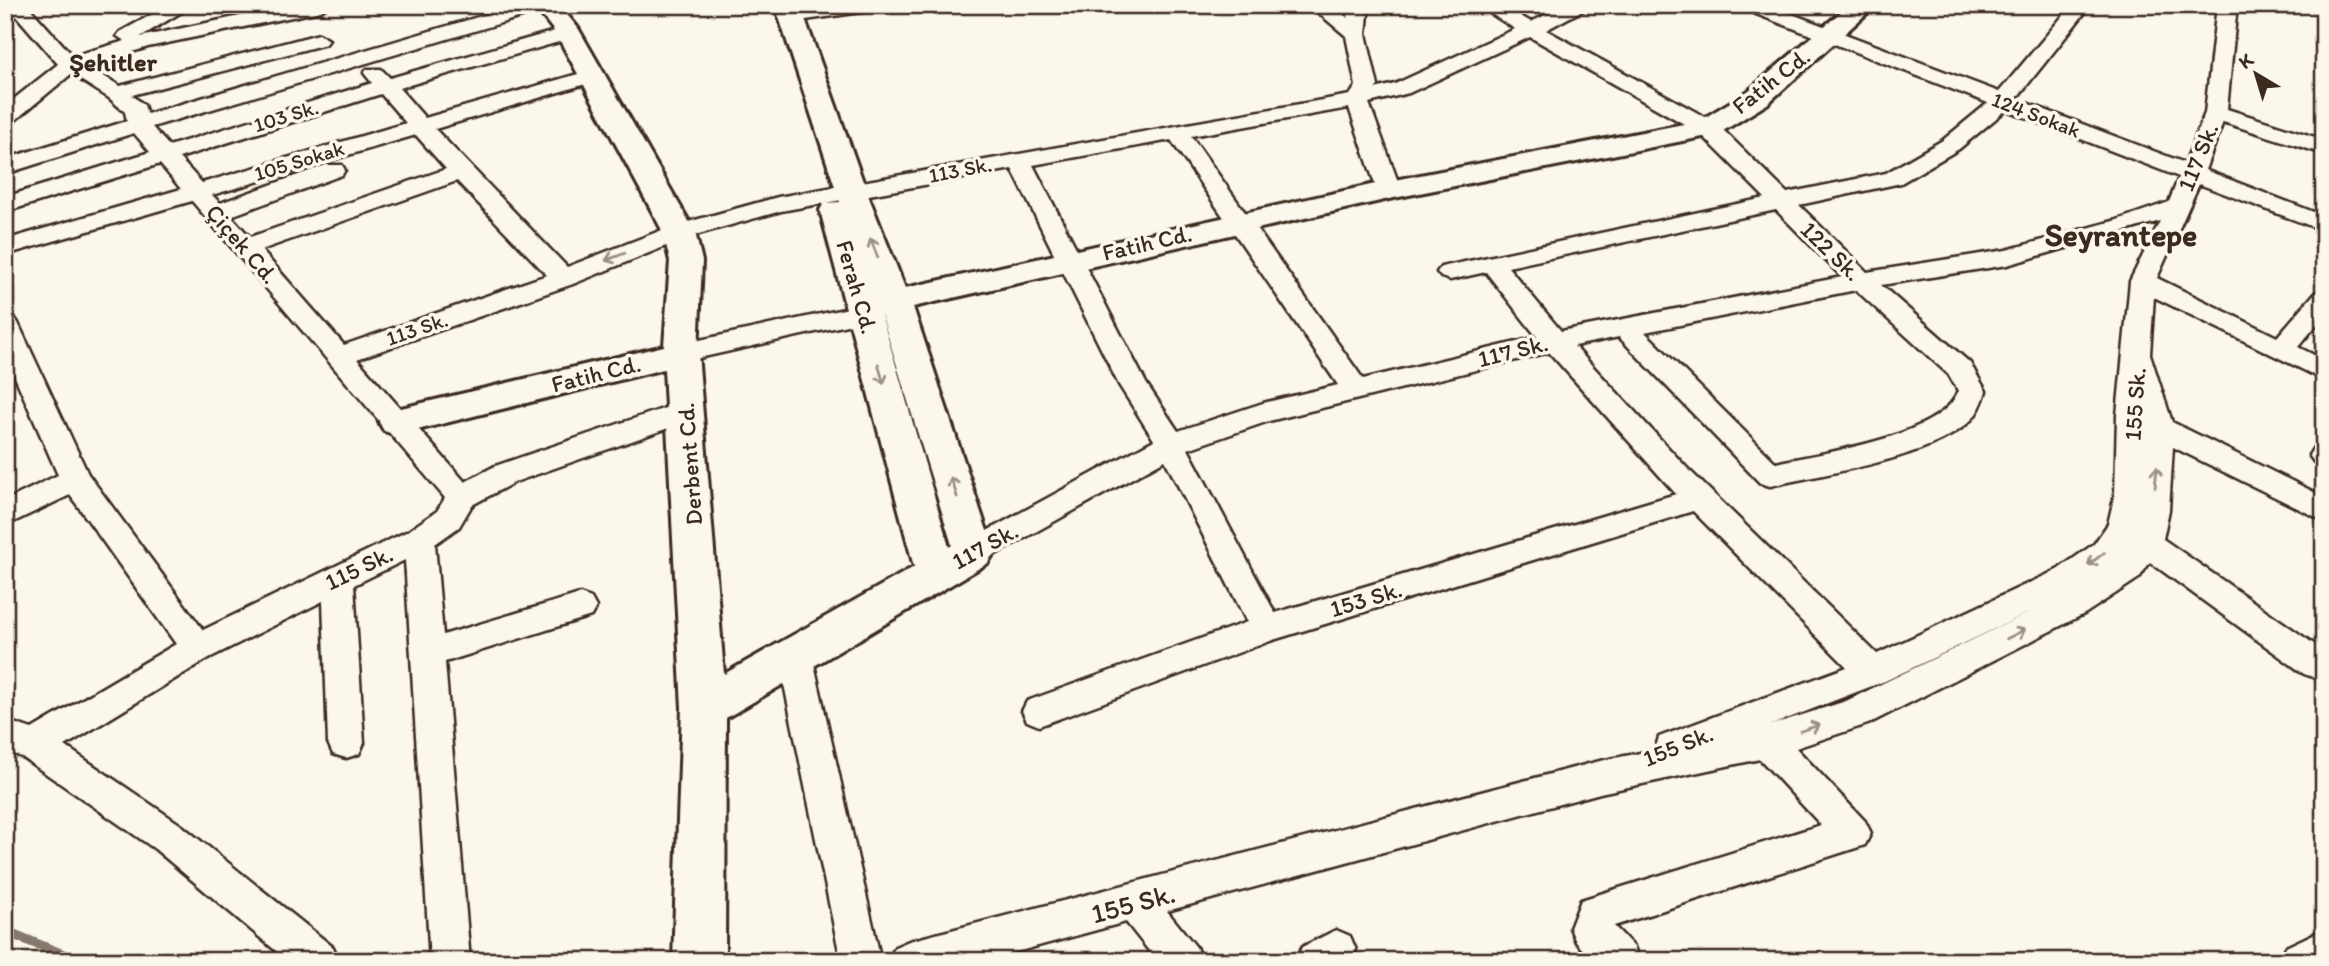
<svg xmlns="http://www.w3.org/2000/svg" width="2329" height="966" font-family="Itim,sans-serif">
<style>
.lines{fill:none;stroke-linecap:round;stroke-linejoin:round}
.stream{stroke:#85796d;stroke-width:10}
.street-casing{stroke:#3b2a1e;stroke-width:5}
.secondary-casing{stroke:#3b2a1e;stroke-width:6}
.street{fill:#fbf7ec;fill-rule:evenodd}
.secondary{fill:#fbf7ec;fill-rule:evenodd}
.oneway{stroke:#9b9085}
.labels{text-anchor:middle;stroke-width:7;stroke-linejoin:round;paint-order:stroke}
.far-street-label{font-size:21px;fill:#3b2a1e;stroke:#fbf7ec}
.street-label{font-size:24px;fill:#3b2a1e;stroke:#fbf7ec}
.far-district-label{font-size:26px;font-weight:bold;fill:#3b2a1e;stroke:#fbf7ec}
.near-street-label{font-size:28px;fill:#3b2a1e;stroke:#fbf7ec}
.district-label{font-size:32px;font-weight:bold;fill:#3b2a1e;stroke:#fbf7ec}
</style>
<rect width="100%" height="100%" fill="#fbf7ec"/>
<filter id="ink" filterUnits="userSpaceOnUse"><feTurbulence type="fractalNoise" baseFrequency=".0143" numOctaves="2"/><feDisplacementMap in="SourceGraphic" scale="14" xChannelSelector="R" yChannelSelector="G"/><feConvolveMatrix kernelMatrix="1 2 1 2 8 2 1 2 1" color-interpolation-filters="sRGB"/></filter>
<g filter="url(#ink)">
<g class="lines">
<path class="stream" d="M5,931L79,961"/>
<g class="street-casing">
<path id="street" d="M7,5H27L73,56L125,41L117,36L120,32L169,5H193L140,37L292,5H330L321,11L148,47L87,66L120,86L319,34L329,40L326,44L132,95L144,105L147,114L519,5H550L548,9L152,127L169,146L372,83L364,73L367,69H381L390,78L562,29H576L579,33L576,37L399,88L425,118L585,72H599L602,76L599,80L435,129L567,267L670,227L778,197L1350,95L1356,86L1346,36L1309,5H1331L1348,18L1349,5H1369L1366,34L1378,86L1375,89L1395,84L1515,29L1477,5H1501L1531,22L1567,5H1592L1546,30L1716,123L1787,193L1886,173L1943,140L1988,103L1743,9L1741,5H1768L1999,92L2072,5H2091L2016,99L2185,163L2205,113L2217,5H2237L2227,109L2324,140V154L2223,122L2205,170L2324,216V231L2199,184L2157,278L2277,337L2315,293L2324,291V316L2298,347L2324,360V380L2154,297L2150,354L2172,422L2324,497V521L2173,447L2169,510L2163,539L2324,651V675L2316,678L2304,674L2150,562L2139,578L2086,613L1868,724L1796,748L1865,821L1871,833L1865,845L1614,926L1634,947L1640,961H1593L1576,942L1570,928L1581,900L1821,825L1760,759L1600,793L1167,911L1196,947L1202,961H1157L1126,922L983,961H889L895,947L909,941L1600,761L1655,750L1659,737L1847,667L1693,511L1273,640L1039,726L1027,721L1022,711L1027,701L1247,622L1165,460L985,560L974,564L963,560L958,552L963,544L1154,440L1119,385L1012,169L781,211L688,237L573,284L357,359L465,482L495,466L677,404L687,401L697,404L701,411L697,418L515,482L472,505L459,527L435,544L443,635L580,594L591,598L596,607L591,616L445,662L470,961H430L405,560L354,585L364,743L359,754L346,758L333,754L328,743L323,601L209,658L65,746L181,825L333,947L339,961H288L155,849L22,757L5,751V720L32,729L176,644L70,495L5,526V501L58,475L5,354V315L14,317L18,323L88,474L203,630L408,531L437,511L445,498L192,201L5,255V240L181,189L160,164L5,212V197L150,152L134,133L5,174V159L127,121L125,112L109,98L71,74L13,122L5,123V106L58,64ZM1530,37L1700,133L1765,198L1441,267L1437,272L1441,277L1450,280L1486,272L1537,337L1363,379L1191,136L1349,108L1377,190L1381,195H1397L1401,190L1369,103L1409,93ZM381,94L406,123L202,183L179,158ZM2006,110L2179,177L2169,202L2117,220L2006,250L1867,272L1799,205L1901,183L1959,149ZM416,135L446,169L250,237L231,216L342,175L345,170L342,165H326L220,203L212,195ZM1171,140L1338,385L1263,403L1178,431L1146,383L1033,165ZM457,181L547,275L344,345L261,250ZM1776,210L1842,277L1561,331L1508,267ZM2160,221L2130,281L2117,415L2115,494L2108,524L2094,544L2057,570L1877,654L1686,467L1574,346L1619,337L1760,483L1770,486C1823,474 1934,458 1971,420C1979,412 1983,401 1986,391L1970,363L1881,285L2007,265ZM1856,290L1949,375L1958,391C1943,437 1820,453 1776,463L1645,332ZM1549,352L1676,494L1275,613L1188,449L1269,421ZM2036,609L1846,701L1771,725L1885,681Z
M826,5H878L869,11L791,22L781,16L791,10Z
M885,297L894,299L898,305L894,311L865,321L681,362L671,359L668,353L671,347L681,344L858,306Z
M2324,444V465L2314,462L2309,455L2314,447Z
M795,641L807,645L812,655L881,961H841L778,655L783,645Z
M2324,929V961H2280L2286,947Z
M1336,930L1350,936L1356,950L1351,961H1296L1302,947Z"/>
</g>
<g class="secondary-casing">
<path id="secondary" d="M534,5H559L578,28L695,232L702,261L698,353L724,674L914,567L820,210L824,203L840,202L775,5H800L866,190L905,288L1389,181L1699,121L1747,92L1849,5H1876L1767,104L1718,134L1389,199L913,307L994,552L988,563L726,718L725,961H673L682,708L664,369L397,435L384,431L379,422L384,413L397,409L664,346L670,261L663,232L557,35ZM876,297L952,545L949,547Z"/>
</g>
<use href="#street" class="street"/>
<use href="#secondary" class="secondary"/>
</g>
<defs><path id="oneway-shaft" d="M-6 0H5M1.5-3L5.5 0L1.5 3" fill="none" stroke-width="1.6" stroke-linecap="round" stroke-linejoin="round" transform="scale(1.75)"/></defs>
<g class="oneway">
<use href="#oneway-shaft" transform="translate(874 248) rotate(-111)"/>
<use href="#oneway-shaft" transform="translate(615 257) rotate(159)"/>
<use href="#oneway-shaft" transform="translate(881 374) rotate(75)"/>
<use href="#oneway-shaft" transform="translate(2156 477) rotate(-85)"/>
<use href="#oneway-shaft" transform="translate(954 487) rotate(-108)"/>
<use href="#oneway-shaft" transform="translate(2096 559) rotate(143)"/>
<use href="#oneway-shaft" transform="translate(2016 634) rotate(-27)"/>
<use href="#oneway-shaft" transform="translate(1810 728) rotate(-18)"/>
</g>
</g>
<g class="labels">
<g class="far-street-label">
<text transform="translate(2036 115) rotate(21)" y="7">124 Sokak</text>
<text transform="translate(286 116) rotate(-17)" y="7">103 Sk.</text>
<text transform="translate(299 161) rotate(-17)" y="7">105 Sokak</text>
<text transform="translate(960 170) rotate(-11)" y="7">113 Sk.</text>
<text transform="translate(417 329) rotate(-19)" y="7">113 Sk.</text>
</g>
<g class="street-label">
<text transform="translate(1771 81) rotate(-38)" y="8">Fatih Cd.</text>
<text transform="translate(2198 157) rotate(-68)" y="8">117 Sk.</text>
<text transform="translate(1147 243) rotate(-13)" y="8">Fatih Cd.</text>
<text transform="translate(242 244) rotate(49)" y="8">Çiçek Cd.</text>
<text transform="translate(1831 251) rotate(44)" y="8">122 Sk.</text>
<text transform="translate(857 287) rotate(74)" y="8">Ferah Cd.</text>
<text transform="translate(1513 351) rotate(-14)" y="8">117 Sk.</text>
<text transform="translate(596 374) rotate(-14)" y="8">Fatih Cd.</text>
<text transform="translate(2135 404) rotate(-86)" y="8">155 Sk.</text>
<text transform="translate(690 464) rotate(-94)" y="8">Derbent Cd.</text>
<text transform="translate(985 546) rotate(-29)" y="8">117 Sk.</text>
<text transform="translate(359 568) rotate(-26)" y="8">115 Sk.</text>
<text transform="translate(1366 599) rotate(-17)" y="8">153 Sk.</text>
<text transform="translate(1678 746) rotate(-22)" y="8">155 Sk.</text>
</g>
<g class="far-district-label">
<text x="113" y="71">Şehitler</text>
</g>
<g class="near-street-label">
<text transform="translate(1133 903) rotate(-15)" y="10">155 Sk.</text>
</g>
<g class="district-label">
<text x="2121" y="246">Seyrantepe</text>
</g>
</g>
<rect width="2329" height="966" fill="none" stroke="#fbf7ec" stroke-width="28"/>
<rect x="14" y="14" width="2301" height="938" fill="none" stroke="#3b2a1e" stroke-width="2.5" filter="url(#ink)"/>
<g transform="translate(2256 74) rotate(322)" stroke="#fbf7ec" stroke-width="5" paint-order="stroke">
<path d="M0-5L12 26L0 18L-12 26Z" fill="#3b2a1e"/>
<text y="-10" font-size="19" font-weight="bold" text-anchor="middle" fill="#3b2a1e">K</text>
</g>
</svg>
